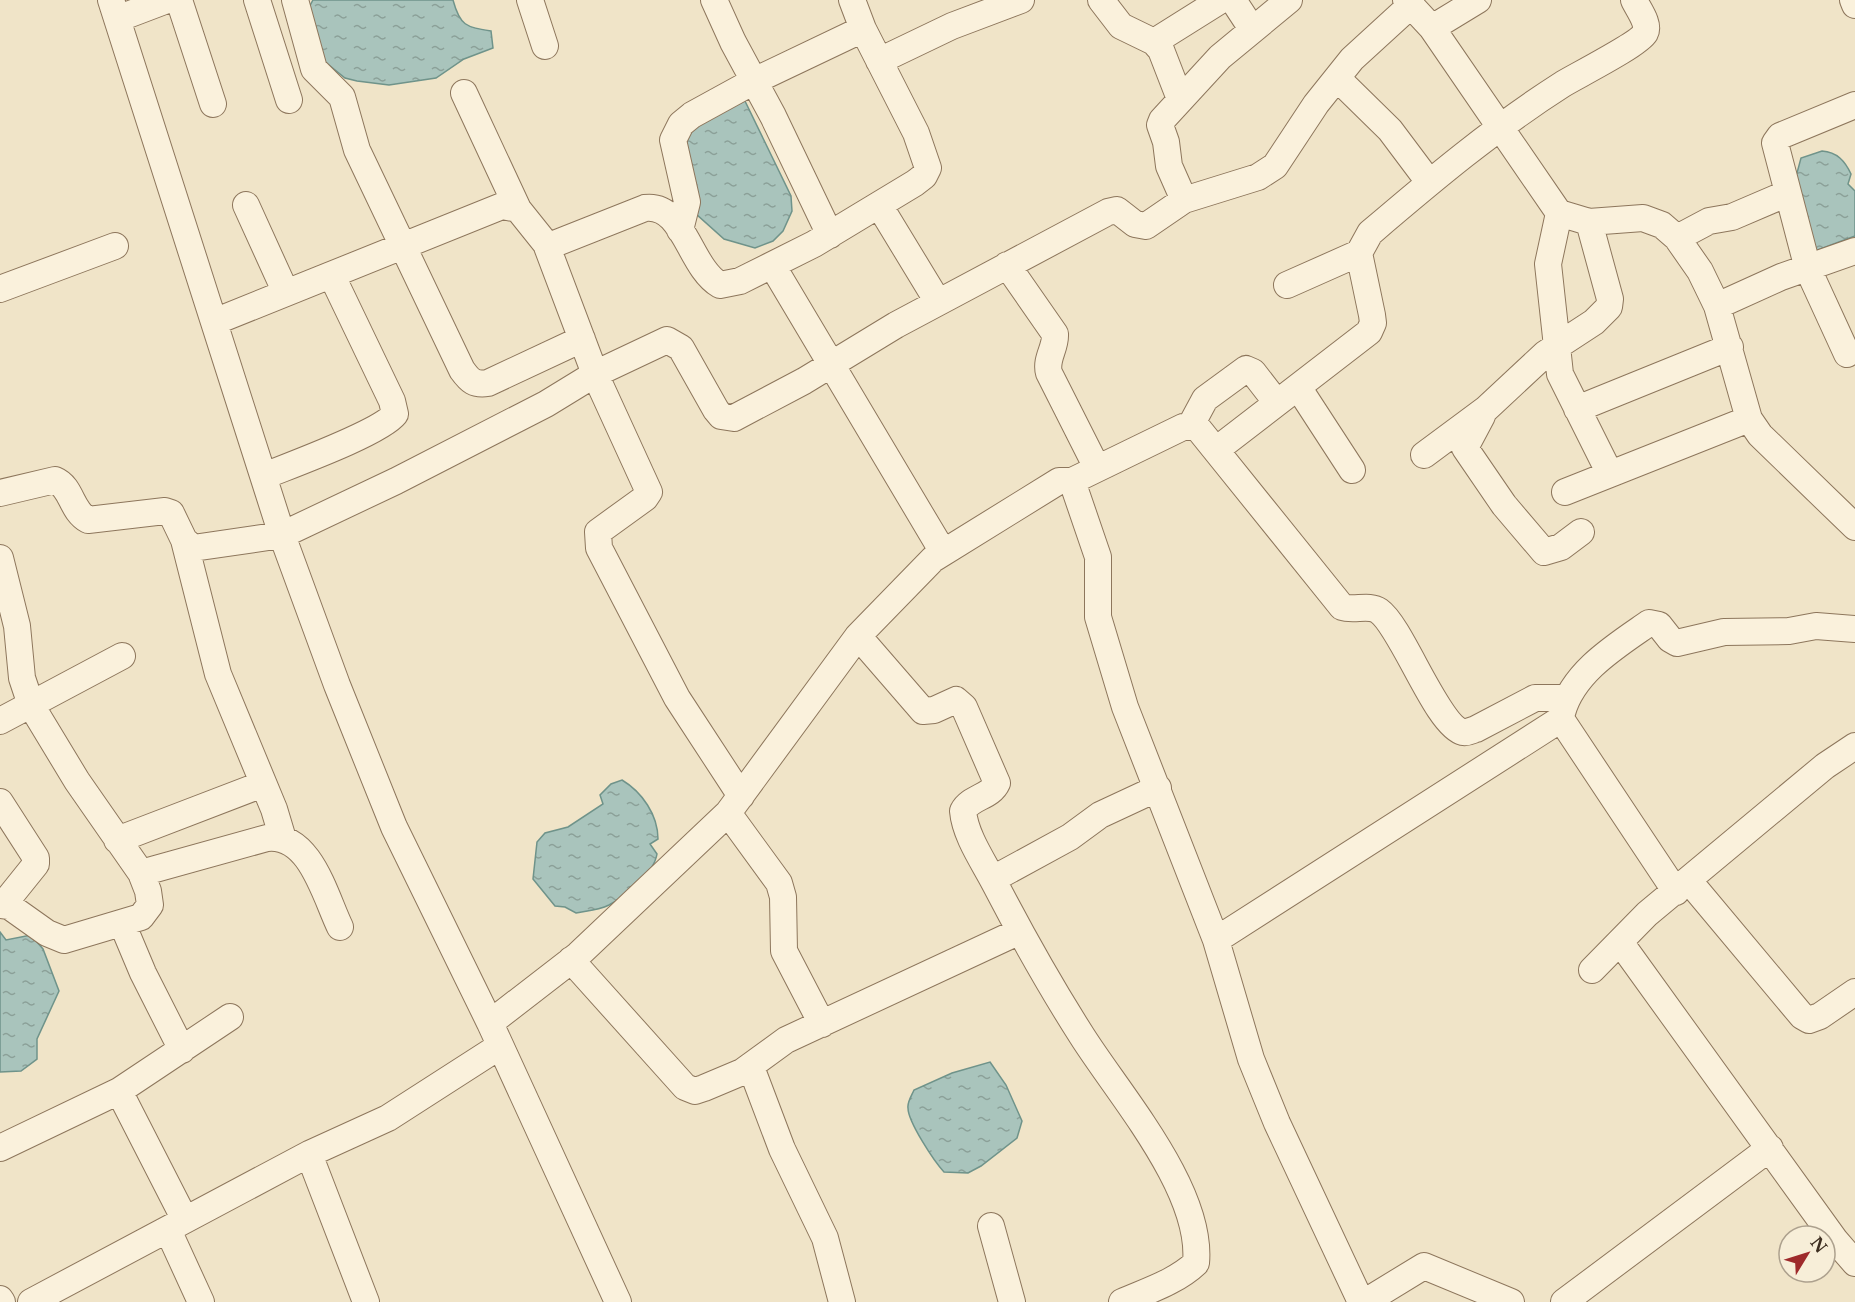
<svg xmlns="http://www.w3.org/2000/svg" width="1855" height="1302" font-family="'Libre Baskerville',serif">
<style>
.water{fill:url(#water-ripples);stroke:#6f938a;stroke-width:1.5}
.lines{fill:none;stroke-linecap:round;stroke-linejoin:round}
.minor-casing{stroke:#8d765c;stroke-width:28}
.minor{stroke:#faf1dc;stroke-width:26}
</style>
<defs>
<pattern id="water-ripples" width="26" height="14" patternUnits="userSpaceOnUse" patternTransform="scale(1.5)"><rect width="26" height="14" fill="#a9c4bc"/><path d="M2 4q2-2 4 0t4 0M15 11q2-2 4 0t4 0" fill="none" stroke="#8ba098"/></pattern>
</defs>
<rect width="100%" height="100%" fill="#f0e4c8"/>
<path class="water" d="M313,0H453C460,26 466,27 491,31L493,48L464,59L436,78L389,85L357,81L345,78L324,61L307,11Z
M744,99L791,196L792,211L783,231L773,241L755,248L724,239L695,213L681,139L689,123Z
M1822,151C1837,152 1845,161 1851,174L1848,184L1855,191V236L1815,251L1791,176L1797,173L1801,158Z
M622,780C642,792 658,815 658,839L650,844L657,854C654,873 626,896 609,905C599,910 587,911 576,913L565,907L555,906L533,879L537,842L545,833L568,827L603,804L600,795L611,784Z
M0,932L6,940L31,935L43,949L59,991L37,1039V1059L21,1071L0,1072Z
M990,1062L1006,1085L1022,1121L1017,1138L981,1166L968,1173L944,1172C934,1161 908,1122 908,1108C907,1102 912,1095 914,1090L952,1073Z"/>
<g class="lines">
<g class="minor-casing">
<path id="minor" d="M111,0L282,535L337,685L394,827L490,1023L618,1302
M179,0L213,104
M257,0L289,100
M295,0L314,69L342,97L357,150L462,370C470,381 474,385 488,383L582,339
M530,0L545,46
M714,0L733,42L773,116L830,235
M1101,0L1121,26L1154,42L1161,50L1180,99
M1233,0L1252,29
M1406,0L1432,28L1559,213L1589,222L1643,218L1662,225L1677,238L1700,271L1717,306L1749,419L1760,435L1855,527
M1853,0L1855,5
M117,19L167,0
M1432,28L1478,0
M1154,42L1221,0
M879,61L952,26L1021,0
M1337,78L1390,130L1429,182
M464,93L518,209
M1184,200L1169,166L1166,142L1160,125L1162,120L1220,57L1289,0
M246,205L286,293
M879,205L938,302
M1559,213L1548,264L1560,374L1610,474
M680,230L687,202L673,140L681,124L692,115L754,81L863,29
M1677,238L1709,221L1732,217L1788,193
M546,244L595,374L649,492L645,498L598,532L599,548L677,698L741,796
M772,265L943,552
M1007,265L1055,334C1056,348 1045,359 1049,373L1097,468
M1287,285L1359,253
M0,289L115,246
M1717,306L1781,277L1855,251
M214,322L502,206L518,209L546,244H554L645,208C684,203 689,267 720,285L740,281L814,244L915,183L924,176L928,168L916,133L863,29L852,0
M1847,354L1808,269L1775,143L1780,136L1855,105
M1298,387L1352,470
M1577,409L1730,347
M1482,416L1465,448L1504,505L1544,552L1561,547L1581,532
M1191,425L1205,399L1246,369L1253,372L1277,403
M1216,450L1369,332L1373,323L1372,315L1359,253L1370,233C1432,180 1494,128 1563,84C1578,75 1639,44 1645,33C1650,24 1638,9 1634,0
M1424,455L1486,409L1545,354L1594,322L1609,307L1610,299L1589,222
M264,476C291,465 380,433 395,414L392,401L332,276
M1072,481L1183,427H1197L1342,607C1354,611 1369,604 1379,611C1402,627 1437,726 1463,732C1468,733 1472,730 1476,729L1535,698H1566
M1565,492L1749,419
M0,493L55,480C72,487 71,511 88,520L165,511L171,513L184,540L193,548L282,535L396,481L546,404L595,374L667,340L681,348L716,410L721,416L734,418L804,381L896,325L1108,212L1117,210L1135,224L1146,226L1184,200L1258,177L1275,166L1316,104L1352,59L1410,6
M184,540L218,674L274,809L283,839
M0,558L17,626L22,678L31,705L77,781L141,873L148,891L150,905L141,917L64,940L47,933L9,906L0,905
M858,636L923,711L934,710L956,700L964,707L997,783C991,797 970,797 963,811C965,835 983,861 994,882C1021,934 1050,986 1082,1036C1120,1096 1203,1190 1196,1263C1176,1282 1147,1291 1122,1302
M1562,713C1573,672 1616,646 1649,623L1659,625L1670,639L1677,643L1724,632L1789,631L1816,626L1855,629
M0,721L122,656
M0,802L36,858V864L3,905
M728,813L779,883L783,897L784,951L822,1024
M117,840L263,784
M141,873L267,838C310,833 325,896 340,927
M993,879L1070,837L1100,815L1158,788
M1689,881L1802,1016L1809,1020L1820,1016L1855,992
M122,923L143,973L182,1050
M1216,940L1561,719L1676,892
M1620,942L1835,1240L1855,1263
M571,960L685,1087L695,1091L704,1088L742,1072L786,1040L1020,931
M1592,970L1647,914L1825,766L1855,746
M490,1023L578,955L728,813L858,636L933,559L1059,481H1072L1098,557V617L1125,707L1216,940L1251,1059L1277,1123L1361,1302
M751,1067L782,1149L825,1238L842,1302
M119,1091L185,1220
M0,1148L119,1091L230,1017
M309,1154L366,1302
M991,1226L1012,1302
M168,1230L201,1302
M0,1299L2,1302
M31,1302L309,1154L388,1118L500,1046
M1365,1302L1424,1266L1511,1302
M1564,1302L1770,1148"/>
</g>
<use href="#minor" class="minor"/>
</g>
<g transform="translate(1807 1254) rotate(52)"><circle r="28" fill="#f7eed8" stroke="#ada18e" stroke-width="1.5"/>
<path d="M0-4.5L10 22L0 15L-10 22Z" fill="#9e2a2b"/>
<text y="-9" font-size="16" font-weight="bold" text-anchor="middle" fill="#3d2e20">N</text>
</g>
</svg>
